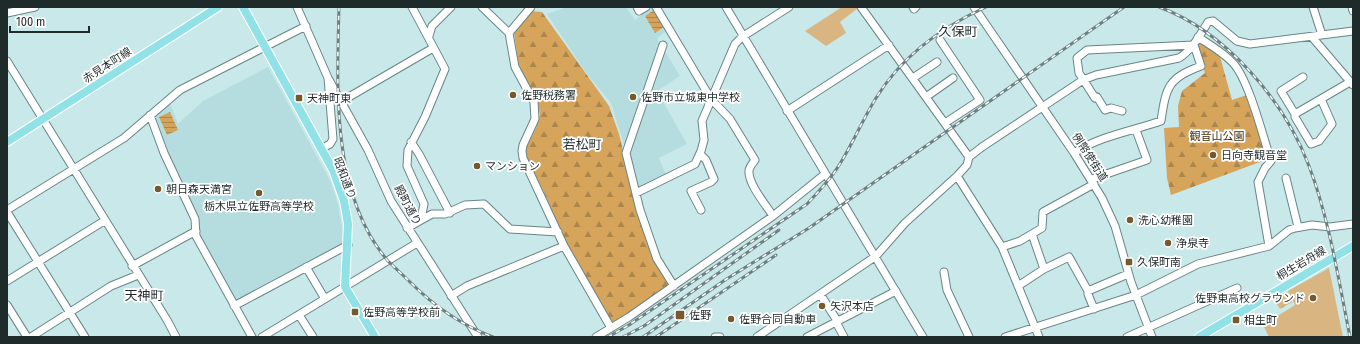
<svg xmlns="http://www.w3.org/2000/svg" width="1360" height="344" font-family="'Fira Sans Condensed','Noto Sans JP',sans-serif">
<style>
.built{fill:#b5dde0}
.green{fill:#d9b581}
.forest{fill:url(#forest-firs)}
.cemetery{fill:url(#cemetery-stones)}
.water{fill:url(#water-rules)}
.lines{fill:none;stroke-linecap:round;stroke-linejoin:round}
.minor-casing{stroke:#688587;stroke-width:9}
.major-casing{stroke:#fff;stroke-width:10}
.minor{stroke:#fff;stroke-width:7}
.major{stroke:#91e2e7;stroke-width:8}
.rail-casing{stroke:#6c8081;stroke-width:3}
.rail{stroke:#fff;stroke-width:1.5;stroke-dasharray:4.5;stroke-linecap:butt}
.poi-dot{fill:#76592c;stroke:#fff;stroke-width:1.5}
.labels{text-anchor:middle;stroke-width:3.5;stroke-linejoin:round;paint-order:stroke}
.street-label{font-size:11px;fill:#1f2a2b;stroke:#fff}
.poi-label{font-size:11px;fill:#1f2a2b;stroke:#fff;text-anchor:start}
.park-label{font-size:11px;fill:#402c0a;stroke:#fff}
.quarter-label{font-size:13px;fill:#1f2a2b;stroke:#fff}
</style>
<defs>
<pattern id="forest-firs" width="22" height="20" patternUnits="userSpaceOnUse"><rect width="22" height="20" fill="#d6a45a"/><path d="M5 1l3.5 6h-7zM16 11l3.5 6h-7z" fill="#ad864b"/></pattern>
<pattern id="cemetery-stones" width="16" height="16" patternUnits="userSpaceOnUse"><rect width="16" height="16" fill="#d9b581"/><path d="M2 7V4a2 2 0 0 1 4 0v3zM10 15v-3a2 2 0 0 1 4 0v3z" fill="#af936a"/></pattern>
<pattern id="water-rules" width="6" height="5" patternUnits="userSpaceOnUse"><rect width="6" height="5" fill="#d5a45a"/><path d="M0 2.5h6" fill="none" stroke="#ac864b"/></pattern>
</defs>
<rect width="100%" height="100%" fill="#c9e8ea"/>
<path class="built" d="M567,7H626L635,20L652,7L668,30L657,38L680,76L657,91L687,144L659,158L666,175L638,190L611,103L587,74L547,14Z
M268,67L331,182L338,204L345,245L236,304L198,234L199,226L173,169L155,116L170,103L178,124L203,101Z"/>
<path class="green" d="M842,7L858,8L840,22L846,33L826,46L805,31Z
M1329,268L1343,337H1269L1264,327L1265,324L1295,305L1288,291Z"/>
<path class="forest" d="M530,11L542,12L609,106L619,134L636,204L672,285L613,324L562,237L545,194L528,161L525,150L536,128L540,115L538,102L519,67L514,33Z
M1201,41L1219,53L1232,100L1247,95L1268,159L1171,195L1167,178L1164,128L1179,127L1178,106L1182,91L1205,73L1197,46Z"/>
<path class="cemetery" d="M1287,292L1292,302L1280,309L1274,299Z"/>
<path class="water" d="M654,10L664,27L655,33L645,16Z
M170,112L178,130L167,135L159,117Z"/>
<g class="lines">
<g class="minor-casing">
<path id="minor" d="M297,7L328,78L333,139L330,144L321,149
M412,7C423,28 434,48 445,69L425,117L408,150L407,166L424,204L421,219
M482,7L509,33L515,67L534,102L535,119L523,145L522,151L523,158L564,246L611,328
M637,7L639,11L646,7
M656,7L711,99L730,119L755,160C753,163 749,167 749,171C748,184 766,205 773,216
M726,7L923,337
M861,7L969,157
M913,7L914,9L916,7
M974,7L1074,153L1102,198L1115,226L1131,282L1152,337
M1313,7L1322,35
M1352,7L1353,11
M7,13L35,7
M509,33L531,7
M429,36L432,26L451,7
M1198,37C1210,45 1223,52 1233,63C1249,80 1263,137 1271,161L1265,168L1258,182L1269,246
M1312,37L1353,85
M940,40L980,100L945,123
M663,45L626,153L640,210L657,259L674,286
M7,61L167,320L176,337
M328,78L368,150L391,201L478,337
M913,78L937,62
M926,97L953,78
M1321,99L1332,124L1319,141L1311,144L1295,117V114L1350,82
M342,101L433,48
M787,111L889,45
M1295,114L1281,91L1303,77
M150,115L164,153L195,219L196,236L252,337
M411,142L419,154L450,213
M1074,153C1100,136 1132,131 1161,121C1166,87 1168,78 1201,66L1194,45L1087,50L1077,58L1079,73L1095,98L1097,97L1105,110L1111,108L1122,111
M700,154L706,160L714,179L711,182L691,191L701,210
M957,176L1002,247L1039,337
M1286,178L1298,227
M1092,179L1147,160L1136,130
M636,193L695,164L701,151L704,140L702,121L735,44L742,37L789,7
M7,210L124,138L180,90L306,26
M7,212L85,337
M407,228L432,214H445L465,205L484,204L510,229L558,232
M1032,234L1044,269
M1002,247L1020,241L1042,228L1043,212L1094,184
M132,266L196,231
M306,267L325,299
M944,272L947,290L969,337
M7,281L104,221
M1018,286L1044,269L1069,257L1088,291V294L1094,309
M1088,291L1128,274
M820,294L838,322
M451,296L467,286L564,246
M7,305L27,337
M234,306L348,245
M299,315L313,337
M836,322L844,337
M31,337L111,286L138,275
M262,337L417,243
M596,337L629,317L773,216L825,174
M715,337H720
M757,337L876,256L905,223L957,176L967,165L969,157L982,147L1083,80L1096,75L1179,58C1192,50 1200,35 1208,22L1213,21L1237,41L1250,44L1353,31
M807,337L896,291
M1005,337L1136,295L1198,264L1269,246L1289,230L1295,228L1312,225L1330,227L1353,224
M1127,337L1237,288"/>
</g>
<g class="major-casing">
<path id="major" d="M243,7L333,170L344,201L348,224L345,287L375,337
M7,142L218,7
M1199,337L1353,246"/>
</g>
<use href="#minor" class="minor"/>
<use href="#major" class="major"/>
<g class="rail-casing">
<path id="rail" d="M339,7C337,88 331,195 388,261C395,268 403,275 410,282C434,306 461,325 493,337
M1159,7C1225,31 1284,100 1309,166C1329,218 1339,282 1350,337
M608,337L629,325L807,204C819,191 832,178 841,162C854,141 863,119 876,98C902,56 942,27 986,7
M623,337L644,326L779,230
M643,337L725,280L809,228L1124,7
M656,337L776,255"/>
</g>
<use href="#rail" class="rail"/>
</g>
<g class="poi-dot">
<circle cx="513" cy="95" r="4"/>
<circle cx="633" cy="97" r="4"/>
<rect x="295" y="94" width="8" height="8" rx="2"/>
<circle cx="1213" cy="155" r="4"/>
<circle cx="477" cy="166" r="4"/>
<circle cx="158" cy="189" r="4"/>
<circle cx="259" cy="193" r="4"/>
<circle cx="1130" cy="220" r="4"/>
<circle cx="1168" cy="243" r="4"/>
<rect x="1125" y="258" width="8" height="8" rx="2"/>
<circle cx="1313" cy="298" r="4"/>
<circle cx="822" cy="306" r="4"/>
<rect x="351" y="308" width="8" height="8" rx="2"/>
<rect x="675" y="310" width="10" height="10" rx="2"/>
<circle cx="731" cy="319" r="4"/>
<rect x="1232" y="316" width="8" height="8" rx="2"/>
</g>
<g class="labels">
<g class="street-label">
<text transform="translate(107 65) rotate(-33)" y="4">赤見本町線</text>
<text transform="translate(1090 157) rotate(57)" y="4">例幣使街道</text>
<text transform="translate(345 178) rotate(69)" y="4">昭和通り</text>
<text transform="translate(408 205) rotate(62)" y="4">殿町通り</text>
<text transform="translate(1301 263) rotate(-31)" y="4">桐生岩舟線</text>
</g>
<g class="poi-label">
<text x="521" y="99">佐野税務署</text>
<text x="641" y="101">佐野市立城東中学校</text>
<text x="307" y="102">天神町東</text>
<text x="1221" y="159">日向寺観音堂</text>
<text x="485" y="170">マンション</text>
<text x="166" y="193">朝日森天満宮</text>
<text x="259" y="210" text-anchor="middle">栃木県立佐野高等学校</text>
<text x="1138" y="224">洗心幼稚園</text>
<text x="1176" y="247">浄泉寺</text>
<text x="1137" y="266">久保町南</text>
<text x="1305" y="302" text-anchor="end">佐野東高校グラウンド</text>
<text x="830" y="310">矢沢本店</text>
<text x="363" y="316">佐野高等学校前</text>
<text x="689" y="319">佐野</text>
<text x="739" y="323">佐野合同自動車</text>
<text x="1244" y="324">相生町</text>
</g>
<g class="park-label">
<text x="1217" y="140">観音山公園</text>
</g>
<g class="quarter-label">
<text x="958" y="36">久保町</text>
<text x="582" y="149">若松町</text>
<text x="144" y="300">天神町</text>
</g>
</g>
<rect width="1360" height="344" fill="none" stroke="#1f2a2b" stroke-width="16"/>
<path d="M10 26v6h79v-6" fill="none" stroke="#1f2a2b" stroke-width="2"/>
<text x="16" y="26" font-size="12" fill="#1f2a2b" stroke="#ffffff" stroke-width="3" paint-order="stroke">100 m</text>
</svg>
